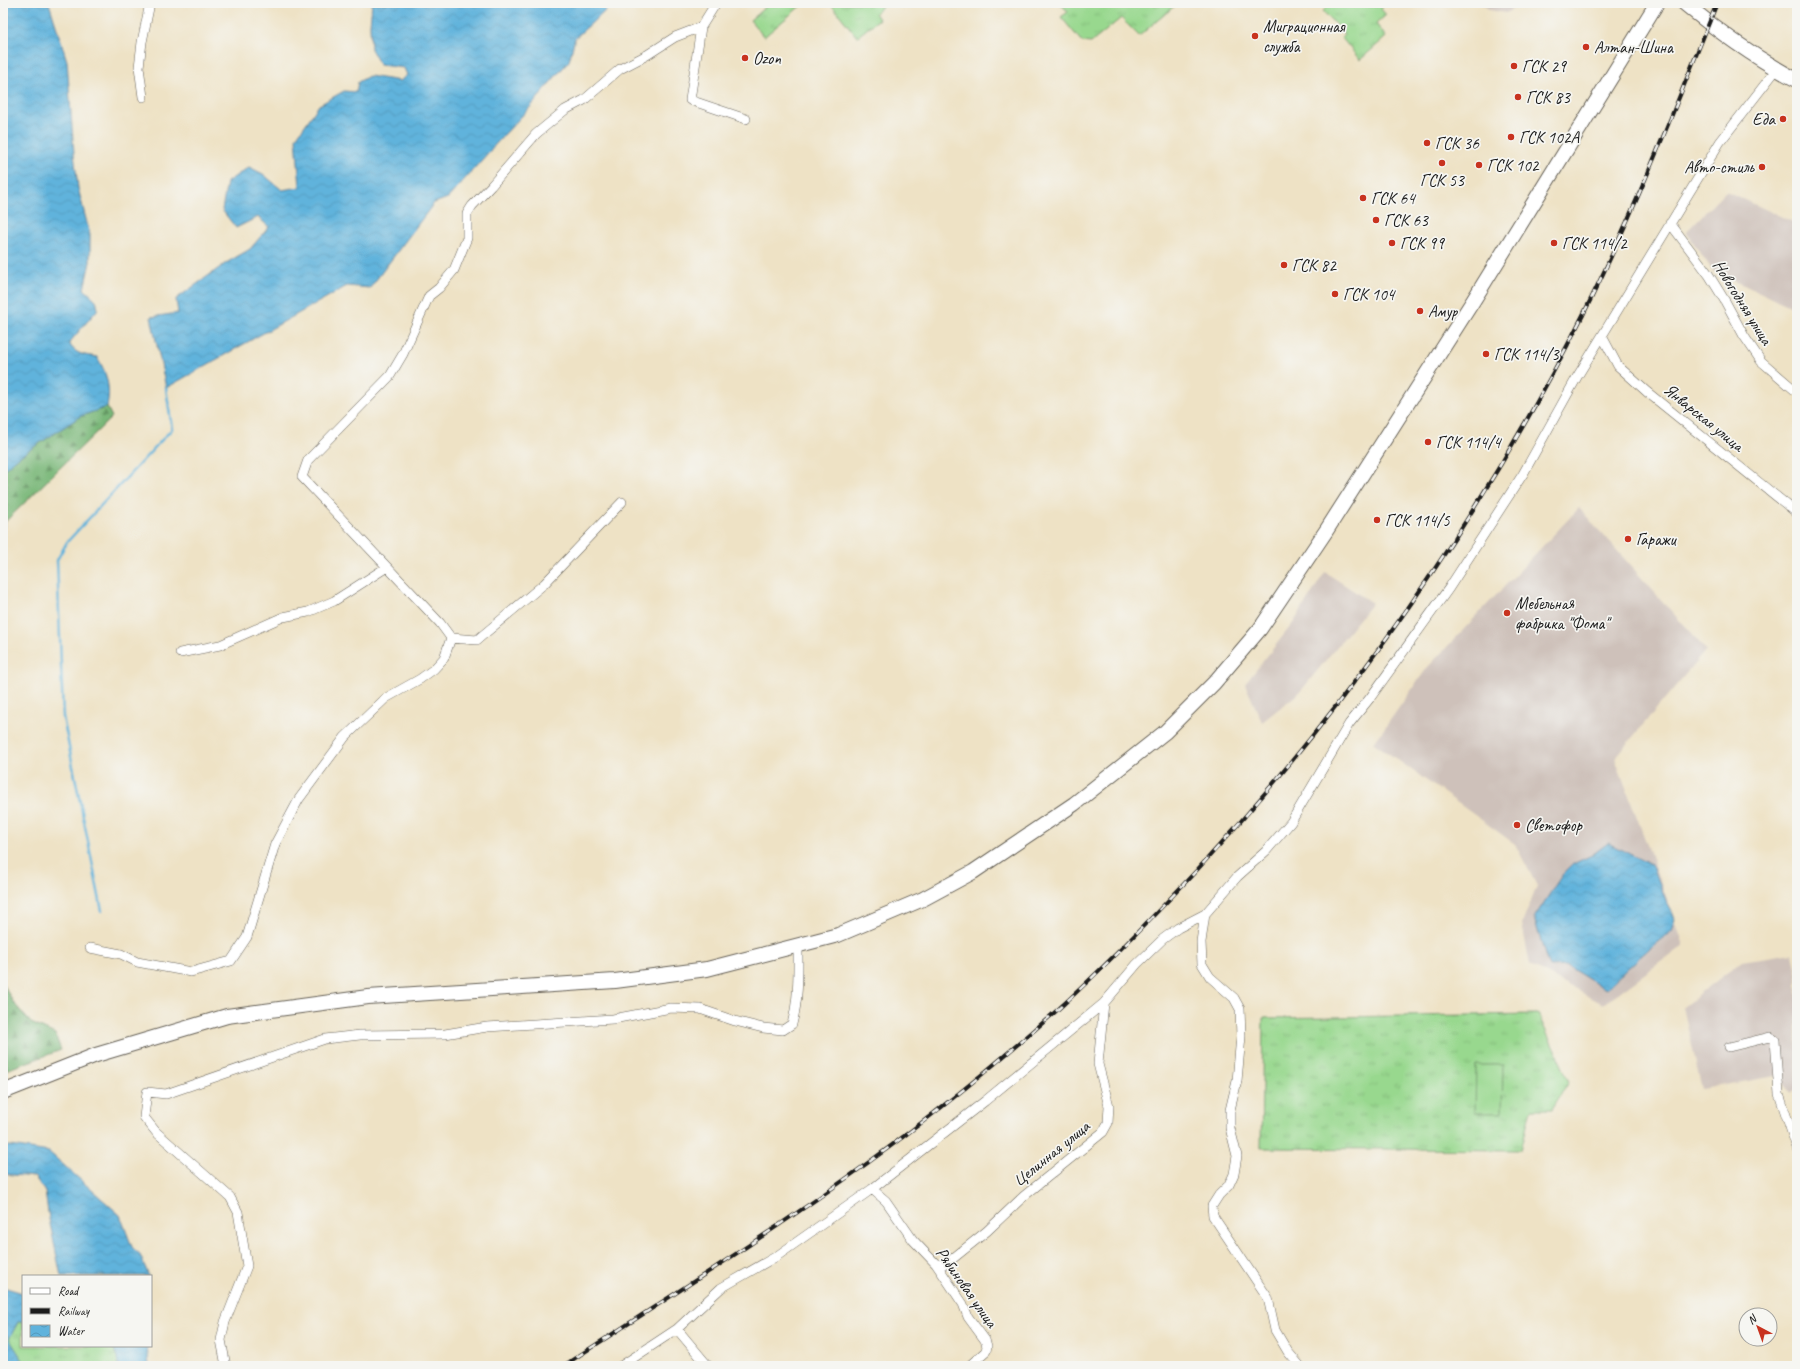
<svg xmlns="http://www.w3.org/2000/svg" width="1800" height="1369" font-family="Caveat,sans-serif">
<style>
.industrial{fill:#cec1ba}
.grass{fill:url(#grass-tufts);stroke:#5a7a55}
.forest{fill:url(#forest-firs);stroke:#4b6a4a}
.pitch{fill:#98d88e;stroke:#5a7a55}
.water{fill:url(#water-waves);stroke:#3e687c}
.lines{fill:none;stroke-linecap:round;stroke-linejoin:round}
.stream{stroke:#60b3dc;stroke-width:2.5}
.minor-casing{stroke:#666157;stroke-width:10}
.primary-casing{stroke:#666157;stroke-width:16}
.minor{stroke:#fff;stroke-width:9}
.primary{stroke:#fff;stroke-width:14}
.rail-casing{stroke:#1c1c1c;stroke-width:4}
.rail{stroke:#f6f6f2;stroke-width:2.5;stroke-dasharray:8;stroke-linecap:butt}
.poi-dot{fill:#c8321e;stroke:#f6f6f2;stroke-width:1.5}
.labels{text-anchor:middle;stroke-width:3.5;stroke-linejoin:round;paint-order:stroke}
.poi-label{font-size:17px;fill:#1c1c1c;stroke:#f6f6f2;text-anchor:start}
.street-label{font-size:17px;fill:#1c1c1c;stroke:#f6f6f2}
</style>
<defs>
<pattern id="grass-tufts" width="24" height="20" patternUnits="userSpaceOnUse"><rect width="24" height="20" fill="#98d88e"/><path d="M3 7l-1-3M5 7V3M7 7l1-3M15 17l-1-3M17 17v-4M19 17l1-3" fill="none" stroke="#82b97a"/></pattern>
<pattern id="forest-firs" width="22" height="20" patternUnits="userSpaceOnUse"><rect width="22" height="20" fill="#7ab879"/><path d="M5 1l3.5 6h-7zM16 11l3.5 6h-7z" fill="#639562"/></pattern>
<pattern id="water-waves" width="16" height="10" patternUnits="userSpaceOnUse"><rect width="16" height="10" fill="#60b3dc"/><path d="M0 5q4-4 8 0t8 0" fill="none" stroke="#5399bc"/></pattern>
</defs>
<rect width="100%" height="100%" fill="#f6f6f2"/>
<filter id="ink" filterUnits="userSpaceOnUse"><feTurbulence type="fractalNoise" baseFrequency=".025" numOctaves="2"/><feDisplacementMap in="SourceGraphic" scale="8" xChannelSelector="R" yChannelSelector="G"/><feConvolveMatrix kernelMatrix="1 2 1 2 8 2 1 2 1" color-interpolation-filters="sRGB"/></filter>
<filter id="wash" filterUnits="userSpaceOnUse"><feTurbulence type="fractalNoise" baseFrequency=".012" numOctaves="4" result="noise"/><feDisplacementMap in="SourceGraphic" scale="16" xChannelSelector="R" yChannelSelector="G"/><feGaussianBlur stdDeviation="0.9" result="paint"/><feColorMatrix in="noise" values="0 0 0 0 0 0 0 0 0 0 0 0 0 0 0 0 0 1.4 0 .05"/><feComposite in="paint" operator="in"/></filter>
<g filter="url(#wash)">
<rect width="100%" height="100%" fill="#eee2c5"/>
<path class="industrial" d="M1480,3H1523L1506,13L1490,10Z
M1726,191L1797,224V309L1713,271L1686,232Z
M1579,508L1706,650L1615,758L1684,945L1603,1004L1530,965L1522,924L1537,886L1515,844L1374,743L1427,668Z
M1325,572L1372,603L1300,692L1262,722L1245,684L1294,622Z
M1792,953L1797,977V1088L1791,1093L1776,1076L1702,1089L1683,1007L1742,961Z"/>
<path class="grass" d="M770,3H804L764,37L750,20Z
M830,3H886L875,13L879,19L857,37Z
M1060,3H1178L1139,36L1121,18L1091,43L1082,42L1061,17L1068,12Z
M1323,3H1387L1381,9L1386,15L1376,24L1386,37L1360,60L1341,37L1344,34L1323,11L1327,7Z
M1538,1014L1569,1081L1552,1109H1531L1521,1150L1261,1148L1263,1018Z
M23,1321V1346H113L117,1357L118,1366H33L24,1363L9,1339L18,1322Z"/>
<path class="forest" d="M107,407L112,417L6,521L3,528V470L20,456L81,416Z
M3,983L13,1002L31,1023L55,1034L61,1050L3,1071Z"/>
<path class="pitch" d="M1476,1065H1503L1502,1113H1475Z"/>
<path class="water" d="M3,3H49L67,61L74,153L78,188L90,235V262L84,289L96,300L98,309L69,343C75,355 85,355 97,357C107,373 111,388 107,407L81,416L20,456L3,470Z
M372,3H614L575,38L569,61L549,84L534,103L503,136L448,198L434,203L370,288L347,286L166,388L151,317L178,313L176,299L226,263L250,249L269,227L258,217L236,228L222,210L227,182L249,167L263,174L282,190L300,187L296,138L319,105L344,91L356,92L358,82L369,76L400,81L407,75L404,68L380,65L371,49L370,25Z
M1608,843L1653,866L1667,903L1676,919L1672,931L1651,947L1605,989L1567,966L1549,967L1534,918L1562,875L1573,864L1592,855Z
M11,1146L49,1152L120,1215L132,1247L140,1255L149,1276H61L49,1219L45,1192L35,1177L3,1174V1147Z
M3,1287L23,1293V1321L18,1322L9,1339L24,1362L33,1366H14L3,1356Z
M113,1346H147L149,1366H118L117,1357Z"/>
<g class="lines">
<path class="stream" d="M102,911L63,717L57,560L67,542L172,429L166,388"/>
</g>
</g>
<g filter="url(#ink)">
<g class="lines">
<g class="minor-casing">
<path id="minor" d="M716,3L701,27L690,100L746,119
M143,97L139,67L142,42L150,3
M1670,223L1709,275L1725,301L1744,336L1761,361L1797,392
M1602,336L1618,366L1647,392L1797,513
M451,638L477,640L544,584L622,502
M180,653L220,645L283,617L308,612L334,601L387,567
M90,948L121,954L137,962L191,972L231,961L247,937L275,844L299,799L345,737L386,698L420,679L434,669L444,658L451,638L440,623L302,477L308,460L390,376L403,354L429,296L439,288L454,270L467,238V214L472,206L491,186L536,134L565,110L584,100L620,69L647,55L675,37L701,27
M1729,1047L1770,1037L1775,1040L1779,1094L1797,1148
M872,1189L886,1201L913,1240L936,1264L963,1304L968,1317L985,1340L987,1346L986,1351L969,1366
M936,1264H946L987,1231L1024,1196L1103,1132L1108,1123L1109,1106L1098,1064L1104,1003
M677,1329L708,1366
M226,1366L221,1340L225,1322L247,1266L238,1212L230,1197L156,1132L144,1117L147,1092L166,1094L325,1039L360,1035L445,1034L487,1027L613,1019L671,1008L700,1009L735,1021L763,1028L783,1030L792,1024C799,998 798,972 798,946
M621,1366L677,1329L721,1288L777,1256L872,1189L985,1101L1104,1003L1137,964L1163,939L1178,928L1205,914
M1300,1366L1288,1352L1275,1330L1268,1298L1213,1216L1212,1206L1219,1195L1229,1185L1234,1174L1237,1156L1230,1128V1110L1237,1081L1241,1036L1240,1009L1234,998L1210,977L1202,964L1201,942L1205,914L1237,877L1266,851L1291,822L1349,724L1370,698L1449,588L1523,474L1577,377L1720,142L1776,70"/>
</g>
<g class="primary-casing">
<path id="primary" d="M1684,3C1719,32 1757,59 1797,80
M3,1092L96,1055L227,1016L368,997L615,981L707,969L838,935L923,899L973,872L1074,804L1165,732L1214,683L1260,629L1326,531L1473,301L1657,3"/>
</g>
<use href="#minor" class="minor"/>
<use href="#primary" class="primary"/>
<g class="rail-casing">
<path id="rail" d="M563,1366C666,1299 770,1234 869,1162C933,1116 995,1065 1054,1013C1104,968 1151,919 1197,870C1351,703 1481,517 1583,315C1634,213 1675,108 1717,3"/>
</g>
<use href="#rail" class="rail"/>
</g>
</g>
<g class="poi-dot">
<circle cx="1255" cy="36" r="4"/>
<circle cx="1586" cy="47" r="4"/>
<circle cx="745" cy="58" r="4"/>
<circle cx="1514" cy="66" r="4"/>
<circle cx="1518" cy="97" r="4"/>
<circle cx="1783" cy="119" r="4"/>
<circle cx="1511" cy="137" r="4"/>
<circle cx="1427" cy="143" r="4"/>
<circle cx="1442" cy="163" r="4"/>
<circle cx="1479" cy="165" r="4"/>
<circle cx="1762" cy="167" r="4"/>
<circle cx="1363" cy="198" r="4"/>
<circle cx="1376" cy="220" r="4"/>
<circle cx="1392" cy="243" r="4"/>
<circle cx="1554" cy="243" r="4"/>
<circle cx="1284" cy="265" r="4"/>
<circle cx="1335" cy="294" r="4"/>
<circle cx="1420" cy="311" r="4"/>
<circle cx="1486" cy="354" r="4"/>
<circle cx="1428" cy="442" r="4"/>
<circle cx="1377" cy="520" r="4"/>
<circle cx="1628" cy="539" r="4"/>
<circle cx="1507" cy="613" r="4"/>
<circle cx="1517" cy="825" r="4"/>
</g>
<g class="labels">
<g class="poi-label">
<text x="1263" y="32">Миграционная<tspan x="1263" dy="20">служба</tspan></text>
<text x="1594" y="53">Алтан-Шина</text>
<text x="753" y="64">Ozon</text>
<text x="1522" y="72">ГСК 29</text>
<text x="1526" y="103">ГСК 83</text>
<text x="1775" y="125" text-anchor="end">Еда</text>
<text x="1519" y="143">ГСК 102А</text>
<text x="1435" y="149">ГСК 36</text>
<text x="1487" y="171">ГСК 102</text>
<text x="1754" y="173" text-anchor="end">Авто-стиль</text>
<text x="1442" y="186" text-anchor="middle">ГСК 53</text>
<text x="1371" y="204">ГСК 64</text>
<text x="1384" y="226">ГСК 63</text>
<text x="1400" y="249">ГСК 99</text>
<text x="1562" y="249">ГСК 114/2</text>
<text x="1292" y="271">ГСК 82</text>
<text x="1343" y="300">ГСК 104</text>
<text x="1428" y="317">Амур</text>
<text x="1494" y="360">ГСК 114/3</text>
<text x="1436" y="448">ГСК 114/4</text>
<text x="1385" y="526">ГСК 114/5</text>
<text x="1636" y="545">Гаражи</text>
<text x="1515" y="609">Мебельная<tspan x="1515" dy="20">фабрика "Фома"</tspan></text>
<text x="1525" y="831">Светофор</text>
</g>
<g class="street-label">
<text transform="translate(1743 302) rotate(58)" y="6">Новогодняя улица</text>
<text transform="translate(1704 417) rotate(39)" y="6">Январская улица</text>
<text transform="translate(1051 1153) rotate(-39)" y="6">Целинная улица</text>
<text transform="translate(967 1287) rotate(55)" y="6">Рябиновая улица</text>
</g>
</g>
<rect width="1800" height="1369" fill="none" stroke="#f6f6f2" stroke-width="16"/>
<rect x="22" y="1275" width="130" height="72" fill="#f6f6f2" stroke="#9f9f9c"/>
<rect x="30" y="1288" width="20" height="6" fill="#ffffff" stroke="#9f9f9c"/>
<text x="58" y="1295" font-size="12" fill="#1c1c1c">Road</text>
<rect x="30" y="1308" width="20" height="6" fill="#1c1c1c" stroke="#9f9f9c"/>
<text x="58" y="1315" font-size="12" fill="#1c1c1c">Railway</text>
<rect x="30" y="1325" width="20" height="12" fill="url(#water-waves)" stroke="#9f9f9c"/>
<text x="58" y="1335" font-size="12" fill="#1c1c1c">Water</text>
<g transform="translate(1758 1327) rotate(319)"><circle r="19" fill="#f6f6f2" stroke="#9f9f9c"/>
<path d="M0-3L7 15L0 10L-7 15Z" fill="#c8321e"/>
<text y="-6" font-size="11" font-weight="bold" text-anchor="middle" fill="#1c1c1c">N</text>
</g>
</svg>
